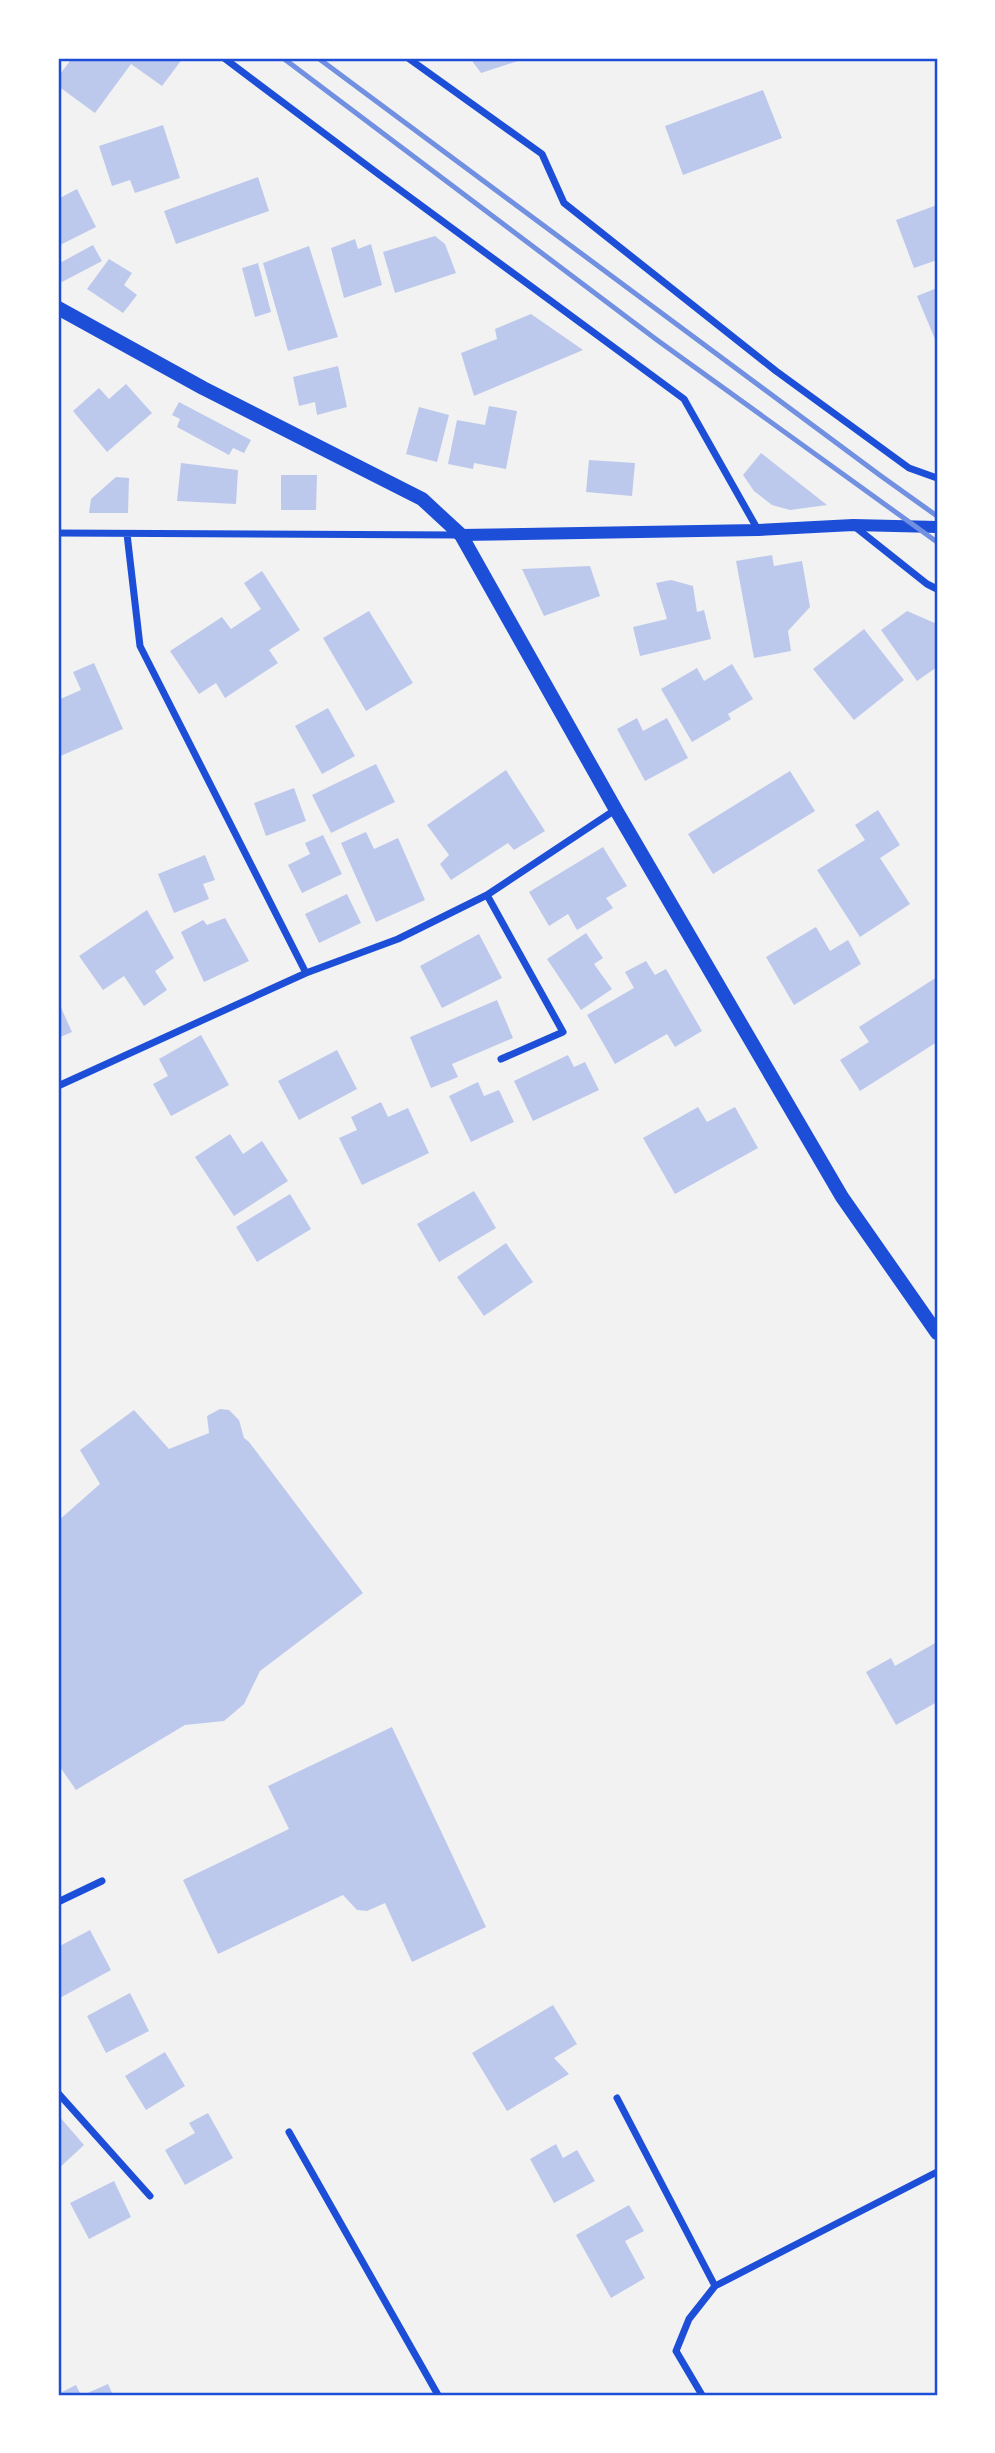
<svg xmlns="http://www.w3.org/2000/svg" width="995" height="2453" font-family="Signika,sans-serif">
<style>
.building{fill:#bdc9ec}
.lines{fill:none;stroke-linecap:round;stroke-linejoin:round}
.minor{stroke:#1d4ed8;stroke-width:7}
.tertiary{stroke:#1d4ed8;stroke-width:12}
.secondary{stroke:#1d4ed8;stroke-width:14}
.rail{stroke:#7290e2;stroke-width:5}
.neatline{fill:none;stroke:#1d4ed8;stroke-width:2.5}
</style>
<rect width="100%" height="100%" fill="#f2f2f2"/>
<path class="building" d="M72,58H183L162,86L131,64L95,113L58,86V77Z
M470,58H527L481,73Z
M763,90L782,138L683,175L665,126Z
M163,125L180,178L135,193L130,180L112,186L99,146Z
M258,177L269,211L176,244L164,211Z
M77,189L96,227L58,246V199Z
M937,205V260L914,268L896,220Z
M435,236L445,244L456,273L395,293L383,252Z
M355,239L358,249L371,244L382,285L344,298L331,248Z
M93,245L102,261L62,282L58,276V264Z
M309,246L338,337L288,351L263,263Z
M109,259L132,273L124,285L137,295L123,313L87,289Z
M258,263L271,312L255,317L242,268Z
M937,288V344L917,296Z
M531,314L583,350L474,396L461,353L497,339L495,329Z
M338,366L347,407L317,415L315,402L299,406L293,377Z
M126,384L152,413L107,452L73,411L99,388L109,399Z
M179,402L251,440L244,453L233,448L229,455L177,427L180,419L172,415Z
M489,406L517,411L506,469L474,463L473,469L448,464L457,420L485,425Z
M419,407L449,415L437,462L406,454Z
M761,453L827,505L790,510L772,505L754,491L743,475Z
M589,460L635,463L632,496L586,492Z
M181,463L238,470L236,504L177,501Z
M281,475H317L316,510H281Z
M116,477L129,478L128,513H89L91,499Z
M772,555L774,566L802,561L810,607L788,631L791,651L754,658L736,561Z
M590,566L600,596L544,616L522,569Z
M262,571L300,630L269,650L278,663L225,698L216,683L199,694L170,651L222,617L231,629L261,609L244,583Z
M671,580L693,586L697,612L704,610L711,639L640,656L633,627L667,619L656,583Z
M369,611L413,683L366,711L323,638Z
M907,611L937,624V667L917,681L881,630Z
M864,629L904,680L854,720L813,669Z
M94,663L123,729L58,757V700L81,690L73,672Z
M732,664L753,699L728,714L731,719L692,742L661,689L697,668L704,681Z
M328,708L355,756L322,774L295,726Z
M637,718L643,731L667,718L688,758L645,781L617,729Z
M376,764L395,802L331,833L312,795Z
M506,770L545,831L514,850L508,843L451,880L440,864L449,855L427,825Z
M790,771L815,811L713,874L688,834Z
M294,788L306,821L266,836L254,803Z
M878,810L900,845L880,858L910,904L860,937L817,870L865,840L855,825Z
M366,832L374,849L398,838L425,900L376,922L341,843Z
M323,835L342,874L302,893L288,865L310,854L305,843Z
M603,847L627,886L606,898L613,908L577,930L568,914L549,926L529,892Z
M205,855L215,880L203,884L209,899L174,913L158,874Z
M347,894L361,923L319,943L305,914Z
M147,910L174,958L155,971L167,990L144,1006L124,976L103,990L79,956Z
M225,918L249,961L204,982L181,932L203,920L207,925Z
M816,927L830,951L848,940L861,964L794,1005L766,957Z
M586,933L603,958L594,964L612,989L581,1010L547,959Z
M479,934L502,978L442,1008L420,966Z
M646,961L655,975L666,969L702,1031L675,1047L667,1034L615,1064L587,1015L634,988L625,972Z
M937,977V1042L860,1091L840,1060L869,1042L859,1027Z
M497,1000L513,1038L452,1064L458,1077L431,1088L410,1037Z
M58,1001L72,1032L58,1038Z
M201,1035L229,1085L171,1116L153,1084L168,1076L159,1059Z
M337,1050L357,1089L299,1120L278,1081Z
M568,1055L574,1067L585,1062L599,1090L533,1121L514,1081Z
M478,1082L484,1096L499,1090L514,1122L471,1142L449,1096Z
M381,1102L388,1117L408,1108L429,1153L362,1185L339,1138L357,1130L351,1117Z
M698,1107L707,1122L735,1107L758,1148L675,1194L643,1138Z
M230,1134L243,1154L262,1141L288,1181L234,1216L195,1157Z
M474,1191L496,1228L439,1262L417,1224Z
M290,1194L311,1229L257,1262L236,1227Z
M506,1243L533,1282L484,1316L457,1277Z
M220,1409L229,1410L239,1420L244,1438L249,1442L363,1593L260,1671L244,1704L224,1721L185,1725L76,1790L58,1764V1521L100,1484L80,1450L134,1410L169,1449L209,1433L207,1416Z
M937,1642V1702L896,1725L866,1672L891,1658L895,1666Z
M392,1727L486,1927L412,1962L385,1903L367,1911L357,1910L343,1895L218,1954L183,1880L289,1829L268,1786Z
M90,1930L111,1970L58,1999V1947Z
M130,1993L149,2031L106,2053L87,2016Z
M553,2005L577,2044L554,2058L569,2074L507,2111L472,2053Z
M165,2052L185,2086L146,2110L125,2076Z
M208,2113L233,2158L185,2185L165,2150L195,2133L189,2123Z
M58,2115L84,2145L58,2169Z
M556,2144L563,2158L577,2150L595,2181L554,2203L530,2159Z
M114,2181L131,2217L89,2239L70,2203Z
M629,2205L644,2231L625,2241L645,2278L611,2298L576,2235Z
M108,2384L113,2395H83Z
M76,2385L81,2395H58V2394Z"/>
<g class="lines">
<path class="minor" d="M224,58L377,173L684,399L758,530
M408,58L542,154L564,203L776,371L909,468L937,478
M854,526L927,584L937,589
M58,533L460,535
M127,534L140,646L306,973
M487,895L563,1032L501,1059
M58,1086L306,973L398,939L487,895L615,810
M58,1902L102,1881
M58,2093L150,2196
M617,2098L715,2286
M289,2132L438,2395
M702,2395L676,2351L689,2319L715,2286L937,2172"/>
<path class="tertiary" d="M461,535L758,530L853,525L937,527"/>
<path class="secondary" d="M58,308L203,388L422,499L461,535L616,810L842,1197L937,1333"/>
<path class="rail" d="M283,58L657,340L937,542
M318,58L881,476L937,516"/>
</g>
<rect width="995" height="2453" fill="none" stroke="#ffffff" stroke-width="119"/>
<rect x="60" y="60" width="876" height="2334" class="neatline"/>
</svg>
